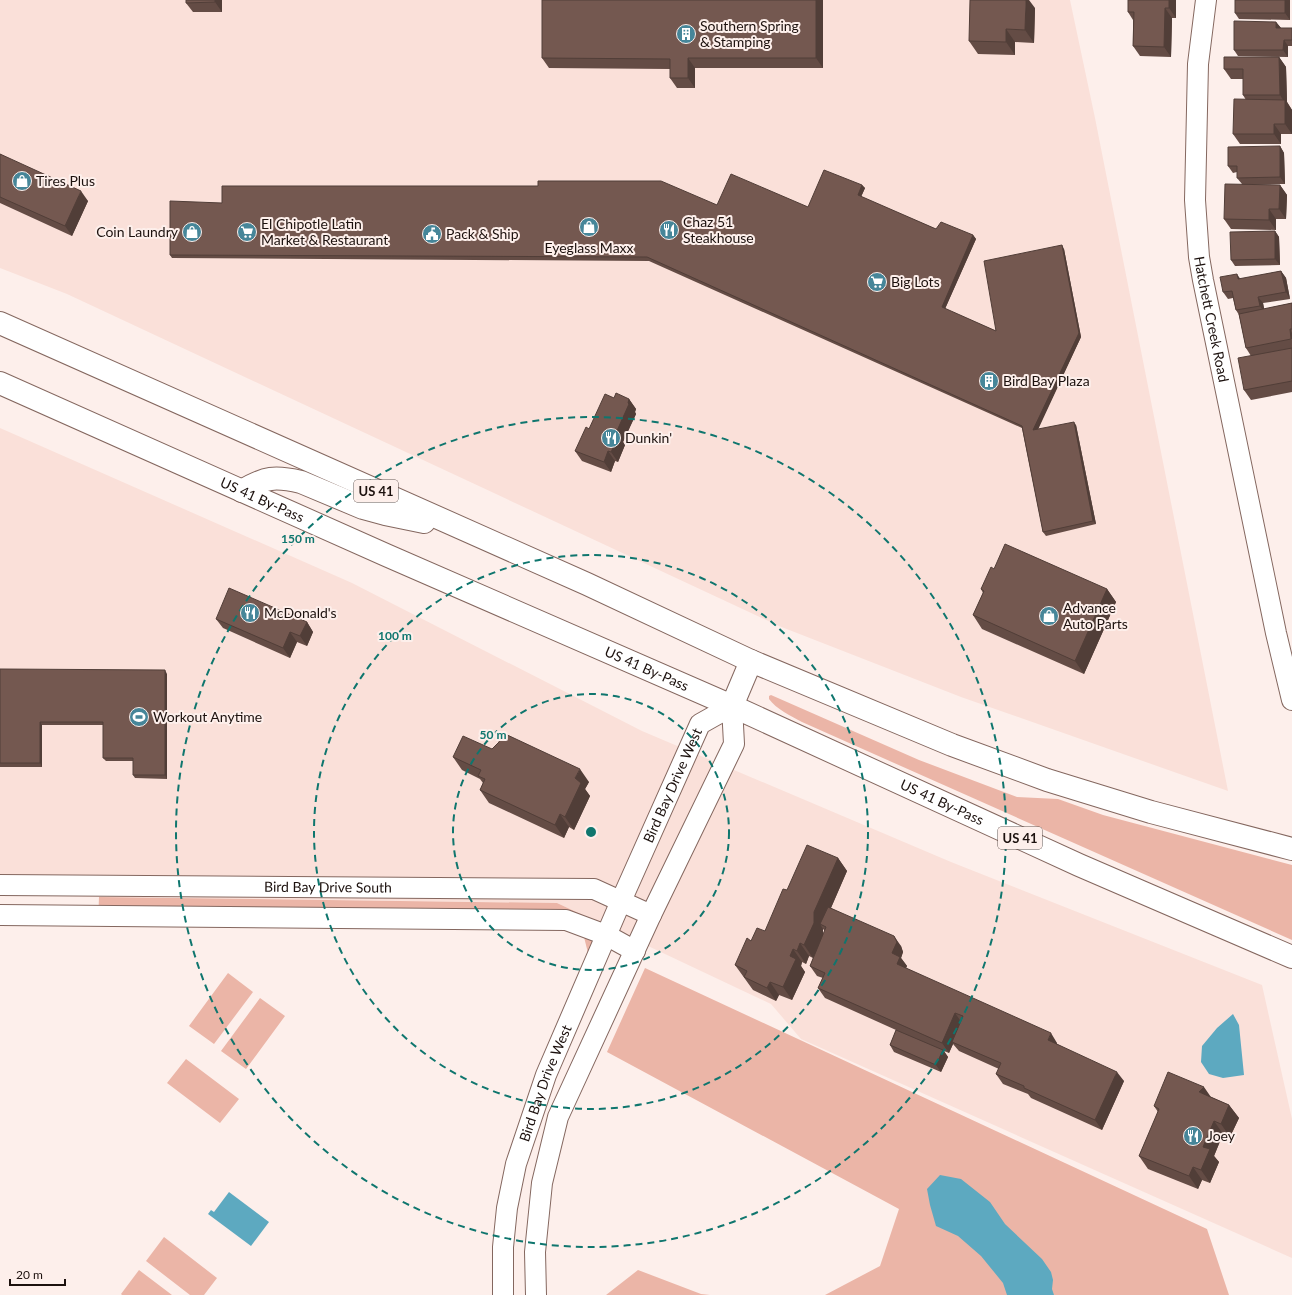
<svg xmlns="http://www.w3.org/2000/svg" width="1292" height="1295" font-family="Lato,sans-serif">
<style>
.built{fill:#fae0d9}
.green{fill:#ebb5a7}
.water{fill:#5da9c0}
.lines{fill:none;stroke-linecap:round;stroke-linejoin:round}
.minor-casing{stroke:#84675f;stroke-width:22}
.major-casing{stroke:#84675f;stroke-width:24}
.minor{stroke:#fff;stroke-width:20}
.major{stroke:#fff;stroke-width:22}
.wall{fill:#644c45;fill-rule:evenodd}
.shaded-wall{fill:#513e38}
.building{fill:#745850;stroke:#513e38}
.ring{fill:none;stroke:#0f766e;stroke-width:2;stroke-dasharray:7 5}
.labels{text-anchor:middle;stroke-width:4;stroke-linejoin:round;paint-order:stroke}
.shield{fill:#fdefeb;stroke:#605450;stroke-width:1}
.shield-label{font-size:13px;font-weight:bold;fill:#1c110e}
.poi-label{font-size:14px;fill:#1c110e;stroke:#fdefeb;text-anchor:start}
.street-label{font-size:14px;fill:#1c110e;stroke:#fdefeb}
.centre{fill:#0f766e;stroke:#fdefeb;stroke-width:2}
.ring-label{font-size:12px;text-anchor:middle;font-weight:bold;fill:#0f766e;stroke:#fdefeb;stroke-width:4;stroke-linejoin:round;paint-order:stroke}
</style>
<rect width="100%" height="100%" fill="#fdefeb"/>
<path class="built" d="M0,0H1070L1095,118L1228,791L961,697L779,626L67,294L0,268Z
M0,428L352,583L642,731L951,862L1262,985L1292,1119V1258L801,1039L771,1004L557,903L0,895Z"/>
<path class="green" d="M771,695L919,760L1017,797L1058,799L1103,815L1292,865V940L802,722C791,716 776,709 769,699V696Z
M99,897L557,903L619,932L590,961L584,937L558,925L98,924Z
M645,968L1207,1229L1229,1295H825L880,1266L899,1209L607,1052Z
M228,973L253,992L214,1044L189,1026Z
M260,998L285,1016L246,1069L221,1051Z
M186,1059L239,1099L220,1123L167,1083Z
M164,1237L217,1278L204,1295H190L146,1261Z
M139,1270L172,1295H122L121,1294Z
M638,1270L701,1294L710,1295H606Z"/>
<path class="water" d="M1233,1014L1239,1025L1244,1075L1223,1078L1209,1074L1201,1062L1202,1046L1217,1028Z
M940,1175L961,1179L990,1202L1005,1224L1042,1259L1051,1272L1053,1280L1052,1289L1054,1295H1007L1003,1283L981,1256L958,1236L936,1226L930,1205L927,1189Z
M229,1192L269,1222L251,1246L208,1214L211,1210L214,1212Z"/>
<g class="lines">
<g class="minor-casing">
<g id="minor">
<path id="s1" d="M1206,0L1198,64L1195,200L1199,257L1203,280L1276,633L1292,700"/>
<path id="s2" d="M0,885L594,889L651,915"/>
<path d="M0,915L566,920L606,935L635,951"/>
<path id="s3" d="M503,1295V1247L507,1208L516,1164L546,1075L621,901L700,724L732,706L734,744L651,915L558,1117L542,1183L535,1252L536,1295"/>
</g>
</g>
<g class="major-casing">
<g id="major">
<path d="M0,323L587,584L751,661L952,745L1047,780L1151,812L1292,849"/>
<path id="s4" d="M0,383L386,555L732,706L1079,865L1292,957"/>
<path d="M242,491C265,477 275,476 301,482L363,508L385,514L424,522"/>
<path d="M732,706L751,661"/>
</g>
</g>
<use href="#minor" class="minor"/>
<use href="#major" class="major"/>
</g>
<path class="wall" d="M186,0H222V12H193L186,3Z
M823,0V68H695V88H677L670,78V69L549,68L542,58Z
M1128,0H1176V18H1172L1171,57L1140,56L1133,46V20L1128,12Z
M1290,0V20L1239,19L1235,13Z
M1035,8L1034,43L1015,42V55L978,54L969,41Z
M1276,22L1281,28H1292V46H1288V57L1238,56L1234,50Z
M1279,57L1286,67L1287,102L1292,110V134H1281V144H1240L1233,134L1246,100L1243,95V79H1231L1224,69Z
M1280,146L1284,153L1285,184H1244L1280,185L1287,195L1286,219H1276V230L1231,229L1224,219L1242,184L1237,178V172L1233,173L1228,166Z
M0,154L88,201L72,236L0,203Z
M862,185L865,188L861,197L936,229L973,235L976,239L945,309L996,331L1064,249L1081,337L1037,430L1076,425L1096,524L1046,536L1043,532L1022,428L649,261L172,258L170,255L222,203L808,207Z
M1275,231L1279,237L1280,265L1235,266L1231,260Z
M1281,271L1286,278L1290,299L1263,303L1264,309L1292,303V392L1251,400L1244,390L1251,356L1246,348L1239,315L1236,310L1233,298L1228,299L1223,292L1240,279Z
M614,398L629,399L636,409L635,412L636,414L623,442L625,445L618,462L615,461L611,472L582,461L575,451Z
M994,569L1107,589L1116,602L1084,674L982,629L973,615L983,593L981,589Z
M216,619L307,622L313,632L307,646L297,642L290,658L223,628Z
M0,669L167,674V779L135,778L133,775V761H106L103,758V725H42V767H0Z
M492,749L589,782L585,789L590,796L574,830L569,827L564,838L489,803L480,790L483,783L480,779L462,770L453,757Z
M838,858L847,871L831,908L901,946L903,952L901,958L907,966L906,968L1057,1043V1044L1124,1081L1102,1130L1031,1098L1028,1094L1003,1084L996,1074L999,1069L959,1051L953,1044L949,1053L944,1051L948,1057L941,1072L894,1052L890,1045L896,1030L825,998L818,988L823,978L817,976L810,966L813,958L809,956L806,964L802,962L801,966L805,972L792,1000L779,995L776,1001L753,990L735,965L751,941L765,931L787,890ZM823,929L825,931L823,935Z
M1211,1097L1229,1105L1239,1118L1230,1137L1223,1134L1214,1156L1219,1162L1210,1183L1202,1180L1198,1189L1148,1169L1139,1156L1158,1112L1154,1106Z"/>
<path class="shaded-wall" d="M215,0H222V12L215,2Z
M816,0H823V68L816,58Z
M1026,0H1029L1035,8L1034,43L1025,30Z
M1169,0H1176V18L1169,8Z
M1285,0H1290V20L1285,13Z
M1165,8L1172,18L1171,57L1164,47Z
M1276,22L1281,28H1276Z
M1006,29L1015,42V55L1006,42Z
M1284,40L1288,46V57L1283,50Z
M1279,57L1286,67L1287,102L1292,110V134L1285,124V103L1280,95Z
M688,58L695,68V88L688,78Z
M1274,124L1281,134V144L1274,134Z
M1280,146L1284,153L1285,184L1280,177Z
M862,185L865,188L860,199L858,195Z
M1280,185L1287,195L1286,219L1279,209Z
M81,191L88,201L72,236L65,226Z
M1269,209L1276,219V230L1269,220Z
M1275,231L1279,237L1280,265L1275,259Z
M973,235L976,239L944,311L942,307Z
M1062,245L1064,249L1081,337L1036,434L1033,430Z
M1281,271L1286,278L1290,299L1286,292Z
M1237,274L1241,280L1238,279Z
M1258,297L1263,303L1265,313L1260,306Z
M1290,329L1292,333V339H1291Z
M629,399L636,409L635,412L636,414L623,442L625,445L618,462L611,452L616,433Z
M1074,422L1076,425L1096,524L1093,521Z
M608,451L615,461L611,472L604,462Z
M1107,589L1116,602L1084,674L1075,661Z
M307,622L313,632L307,646L300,636Z
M290,632L297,642L290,658L283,648Z
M165,670L167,674V779L165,775Z
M40,722L42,725V767L40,763Z
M580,769L589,782L585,789L590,796L574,830L565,817L575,778Z
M560,814L569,827L564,838L555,825Z
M838,858L847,871L823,926L820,924L823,929V936L813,958L804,945L814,912Z
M894,936L901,946L903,952L901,958L907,966L903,974L897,964L892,953Z
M800,943L809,956L806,964L797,951Z
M793,949L802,962L801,966L805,972L792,1000L783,987L790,956Z
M770,982L779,995L776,1001L767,988Z
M955,1013L962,1023L952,1042L953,1044L949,1053L942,1043Z
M1051,1033L1057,1043L1054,1050L1048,1040Z
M943,1050L948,1057L941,1072L936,1065Z
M1117,1072L1124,1081L1102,1130L1095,1120Z
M1204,1087L1213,1100L1199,1092Z
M1229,1105L1239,1118L1230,1137L1221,1124Z
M1214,1121L1223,1134L1214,1156L1219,1162L1210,1183L1201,1170L1203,1147Z
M1193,1167L1202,1180L1198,1189L1189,1176Z"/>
<path class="building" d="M186,0H215V2L186,3Z
M542,0H816V58H688V78H670V59L542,58Z
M970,0H1026L1025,30L1006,29V42L969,41Z
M1128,0H1169V8H1165L1164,47L1133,46L1134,12H1128Z
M1235,0H1285V13H1235Z
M1234,21L1276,22V28H1292V40H1284L1283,50H1234Z
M1224,57H1279L1280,95H1243V69H1224Z
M1234,99L1285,100V124H1274V134H1233Z
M1280,146V177L1237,178V166H1228V147Z
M0,154L81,191L65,226L0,197Z
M824,170L862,185L858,195L936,229L941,222L973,235L942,307L996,331L984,261L1062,245L1079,333L1033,430L1074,422L1093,521L1043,532L1022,426L647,257L170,255V201L222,203V186H538V181H661L717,205L731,174L808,207Z
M1225,184L1280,185L1279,209H1269V220L1224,219Z
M1275,231V259L1231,260L1230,232Z
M1281,271L1286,292L1258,297L1260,306L1236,310L1232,291L1223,292L1220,277L1237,274L1238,279Z
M1292,303V329H1290L1291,339L1246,348L1239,314Z
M1292,348V381L1244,390L1238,358Z
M616,393L629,399L628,403L629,404L616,433L619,436L611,452L608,451L604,462L575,451L586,427L589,429L605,394L614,398Z
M1005,544L1107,589L1075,661L973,615L984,591L981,589L991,567L994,569Z
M229,588L307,622L300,636L290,632L283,648L216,619Z
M0,669L165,670V775H133V758H103V722H40V763H0Z
M503,733L580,769L575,778L581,783L565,817L560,814L555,825L480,790L485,779L478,776L481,770L453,757L463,736L492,749L499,742Z
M807,845L838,858L814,912V923L804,945L800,943L797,951L793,949L790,956L796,959L783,987L770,982L767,988L744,977L747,971L735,965L747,938L751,941L757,928L765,931L783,889L787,890Z
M828,907L894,936L897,942L892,953L900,957L897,964L1051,1033L1048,1040L1117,1072L1095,1120L1024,1088V1086L996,1074L1001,1063L952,1042L963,1016L955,1013L942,1043L818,988L825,973L810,966L826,927L820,924Z
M896,1030L943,1050L936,1065L890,1045Z
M1168,1072L1204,1087L1199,1092L1229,1105L1221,1124L1214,1121L1203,1147L1210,1149L1201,1170L1193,1167L1189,1176L1139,1156L1159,1109L1154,1106Z"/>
<g class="ring">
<circle cx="591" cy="832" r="138"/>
<circle cx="591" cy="832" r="277"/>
<circle cx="591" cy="832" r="415"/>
</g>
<defs>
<g id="building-disc" transform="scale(1)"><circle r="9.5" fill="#468699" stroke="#fdefeb"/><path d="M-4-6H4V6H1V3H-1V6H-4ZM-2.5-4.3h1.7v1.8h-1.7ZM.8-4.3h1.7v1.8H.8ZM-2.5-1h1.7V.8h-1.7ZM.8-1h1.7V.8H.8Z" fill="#fff"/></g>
<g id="shop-disc" transform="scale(1)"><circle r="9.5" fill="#468699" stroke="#fdefeb"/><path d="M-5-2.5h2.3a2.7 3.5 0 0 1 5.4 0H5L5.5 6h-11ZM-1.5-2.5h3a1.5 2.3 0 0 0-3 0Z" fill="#fff"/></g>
<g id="restaurant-disc" transform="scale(1)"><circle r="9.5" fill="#468699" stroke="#fdefeb"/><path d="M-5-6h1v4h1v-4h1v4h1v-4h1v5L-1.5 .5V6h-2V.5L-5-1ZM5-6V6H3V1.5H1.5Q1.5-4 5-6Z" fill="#fff"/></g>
<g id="supermarket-disc" transform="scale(1)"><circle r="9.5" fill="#468699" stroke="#fdefeb"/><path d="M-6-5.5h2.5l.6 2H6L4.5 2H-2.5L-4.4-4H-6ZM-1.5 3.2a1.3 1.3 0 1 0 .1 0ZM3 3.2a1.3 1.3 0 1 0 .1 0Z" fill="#fff"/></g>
<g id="civic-disc" transform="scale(1)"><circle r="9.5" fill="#468699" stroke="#fdefeb"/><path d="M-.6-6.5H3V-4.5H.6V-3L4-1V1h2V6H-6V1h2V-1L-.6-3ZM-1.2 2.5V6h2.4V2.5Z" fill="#fff"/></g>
<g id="stadium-disc" transform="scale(1)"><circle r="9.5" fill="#468699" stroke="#fdefeb"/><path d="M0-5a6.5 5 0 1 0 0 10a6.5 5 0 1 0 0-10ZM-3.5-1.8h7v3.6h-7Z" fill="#fff"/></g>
</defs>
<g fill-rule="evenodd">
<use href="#building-disc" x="686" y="34"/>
<use href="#shop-disc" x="22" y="181"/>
<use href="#shop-disc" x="589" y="227"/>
<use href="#restaurant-disc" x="669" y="230"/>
<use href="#shop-disc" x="192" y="232"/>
<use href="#supermarket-disc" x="247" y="232"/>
<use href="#civic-disc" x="432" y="234"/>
<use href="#supermarket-disc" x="877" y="282"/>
<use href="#building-disc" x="989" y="381"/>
<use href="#restaurant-disc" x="611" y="438"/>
<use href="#restaurant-disc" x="250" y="613"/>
<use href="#shop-disc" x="1049" y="616"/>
<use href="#stadium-disc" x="139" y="717"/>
<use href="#restaurant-disc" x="1193" y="1136"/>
</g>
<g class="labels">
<g class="shield">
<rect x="354" y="480" width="44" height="22" rx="3"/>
<rect x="998" y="827" width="44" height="22" rx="3"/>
</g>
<g class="shield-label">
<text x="376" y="496">US 41</text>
<text x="1020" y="843">US 41</text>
</g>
<g class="poi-label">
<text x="700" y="31">Southern Spring<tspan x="700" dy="16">&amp; Stamping</tspan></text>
<text x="36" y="186">Tires Plus</text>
<text x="683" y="227">Chaz 51<tspan x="683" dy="16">Steakhouse</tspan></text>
<text x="261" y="229">El Chipotle Latin<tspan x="261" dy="16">Market &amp; Restaurant</tspan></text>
<text x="178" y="237" text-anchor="end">Coin Laundry</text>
<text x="446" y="239">Pack &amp; Ship</text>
<text x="589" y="253" text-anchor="middle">Eyeglass Maxx</text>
<text x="891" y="287">Big Lots</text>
<text x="1003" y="386">Bird Bay Plaza</text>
<text x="625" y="443">Dunkin'</text>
<text x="1063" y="613">Advance<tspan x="1063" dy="16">Auto Parts</tspan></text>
<text x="264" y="618">McDonald's</text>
<text x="153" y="722">Workout Anytime</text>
<text x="1207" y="1141">Joey</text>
</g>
<g class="street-label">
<text dy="5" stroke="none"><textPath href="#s1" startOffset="321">Hatchett Creek Road</textPath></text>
<text dy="5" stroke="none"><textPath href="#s4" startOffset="287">US 41 By-Pass</textPath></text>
<text dy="5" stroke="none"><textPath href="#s4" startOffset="707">US 41 By-Pass</textPath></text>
<text dy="5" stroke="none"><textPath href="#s3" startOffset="542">Bird Bay Drive West</textPath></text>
<text dy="5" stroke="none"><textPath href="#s4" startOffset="1031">US 41 By-Pass</textPath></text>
<text dy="5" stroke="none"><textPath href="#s2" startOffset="328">Bird Bay Drive South</textPath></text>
<text dy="5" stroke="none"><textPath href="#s3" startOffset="218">Bird Bay Drive West</textPath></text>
</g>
</g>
<circle cx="591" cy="832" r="6" class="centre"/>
<g class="ring-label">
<text x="298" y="543">150 m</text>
<text x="395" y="640">100 m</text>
<text x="493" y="739">50 m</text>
</g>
<path d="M10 1279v6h55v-6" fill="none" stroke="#1c110e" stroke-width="2"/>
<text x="16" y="1279" font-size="12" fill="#1c110e" stroke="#fdefeb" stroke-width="3" paint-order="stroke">20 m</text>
</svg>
